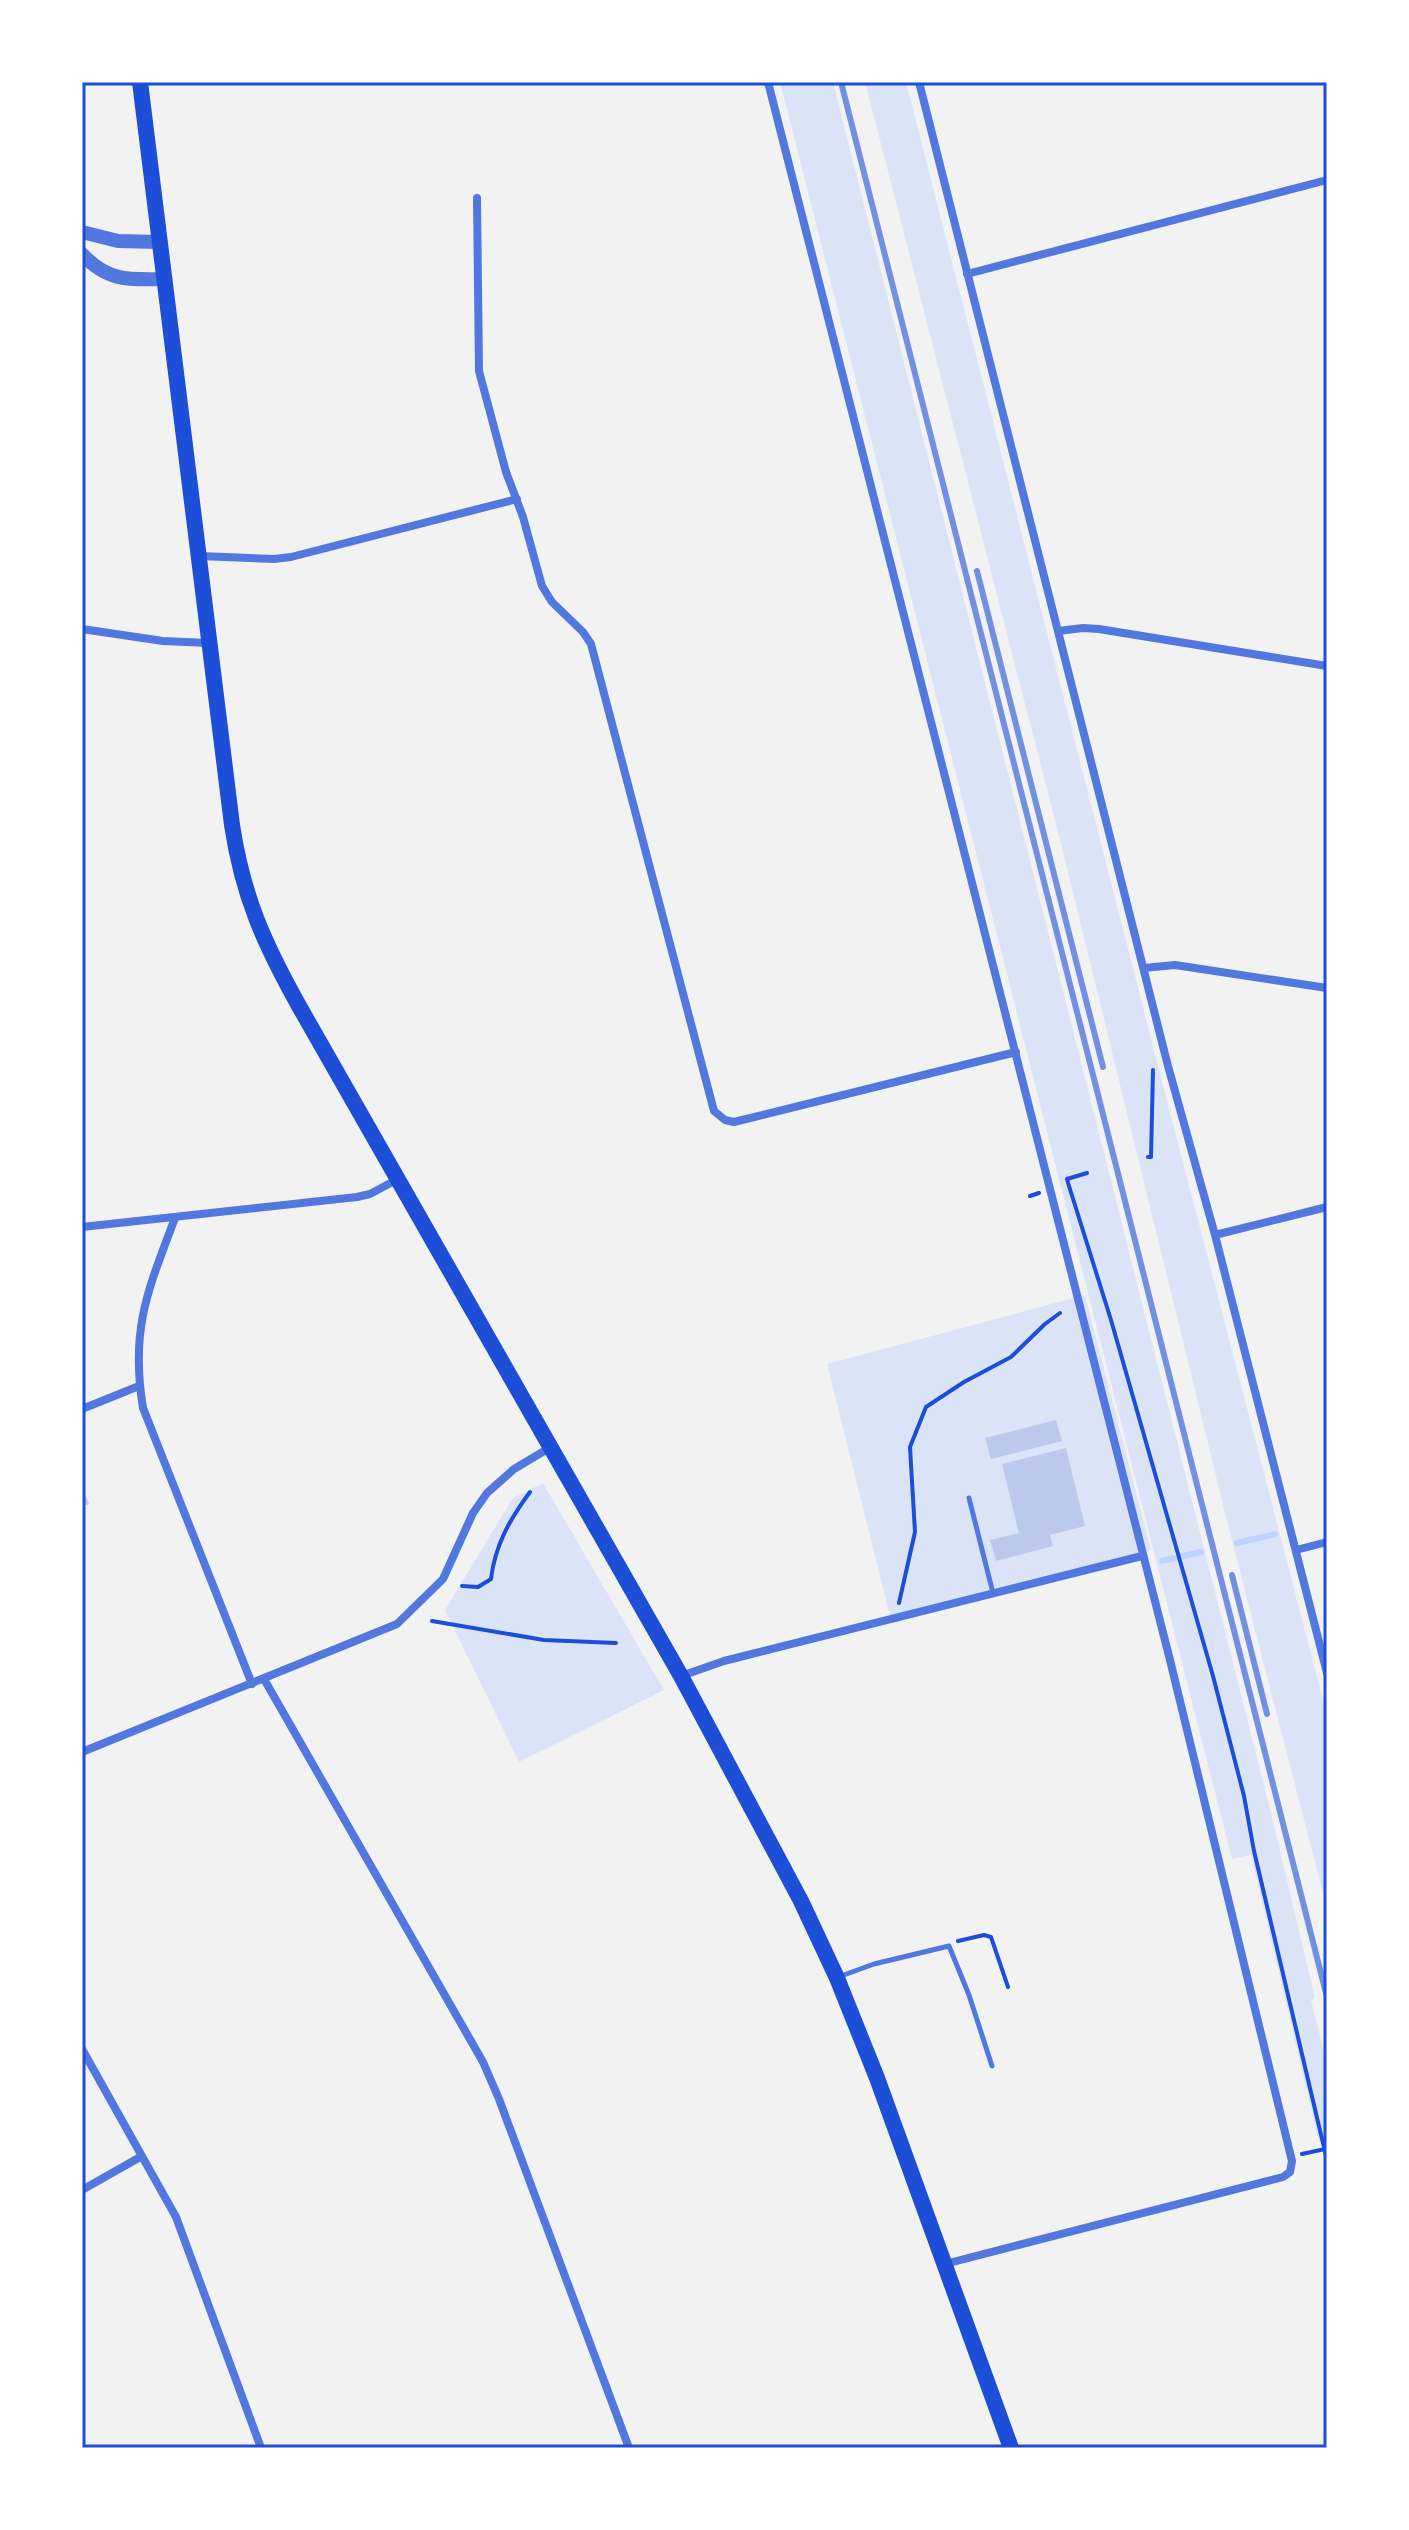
<svg xmlns="http://www.w3.org/2000/svg" width="1409" height="2530" font-family="'Public Sans',sans-serif">
<style>
.green{fill:#dbe4f7}
.lines{fill:none;stroke-linecap:round;stroke-linejoin:round}
.stream{stroke:#bfd3fe;stroke-width:6}
.building{fill:#bdc9ec}
.path{stroke:#1d4ed8;stroke-width:4}
.service{stroke:#5277de;stroke-width:5}
.minor{stroke:#5277de;stroke-width:8}
.tertiary{stroke:#5277de;stroke-width:14}
.primary{stroke:#1d4ed8;stroke-width:16}
.rail{stroke:#7290e2;stroke-width:6}
.neatline{fill:none;stroke:#1d4ed8;stroke-width:3}
</style>
<rect width="100%" height="100%" fill="#f2f2f2"/>
<path class="green" d="M780,82H833L1273,1821L1315,1998L1311,2000L1327,2064V2140L1319,2142L1251,1855L1232,1859Z
M865,82H906L1166,1097L1327,1715V1909L1227,1521L1060,840Z
M1085,1295L1151,1550L891,1620L827,1364Z
M543,1483L664,1690L519,1762L445,1610L513,1498Z"/>
<g class="lines">
<path class="stream" d="M1237,1543L1275,1534
M1162,1561L1201,1552"/>
</g>
<path class="building" d="M1056,1420L1062,1441L991,1459L985,1438Z
M1066,1448L1085,1526L1050,1535L1053,1546L996,1561L990,1540L1019,1533L1002,1464Z
M82,1487L89,1504L82,1507Z"/>
<g class="lines">
<path class="path" d="M1148,1157H1151L1153,1070
M1087,1173L1067,1179L1069,1186L1111,1320L1213,1676L1244,1796L1254,1851L1327,2160
M1030,1196L1039,1193
M462,1586L478,1587L491,1579C495,1545 510,1519 530,1492
M899,1603L915,1532L910,1447L926,1407L964,1382L1011,1357L1045,1324L1060,1313
M432,1621L544,1640L616,1643
M958,1941L984,1935L991,1937L1008,1987
M1302,2154L1325,2149"/>
<path class="service" d="M969,1498L993,1593
M841,1976L874,1964L949,1946L969,1995L992,2066"/>
<path class="minor" d="M768,82L1170,1660L1292,2161L1290,2172L1283,2177L945,2264
M919,82L1168,1066L1215,1235L1327,1673
M477,198L479,371L506,472L523,517L542,586L552,602L583,632L591,644L714,1111L725,1120L734,1122L1016,1052
M967,274L1327,180
M199,556L274,559L291,557L517,499
M82,629L163,641L209,643
M1058,631L1083,628L1099,629L1327,666
M1144,968L1175,965L1327,988
M175,1218C148,1290 130,1329 143,1408L252,1684
M82,1227L357,1197L370,1194L398,1179
M1215,1235L1327,1207
M82,1409L139,1386
M1296,1550L1327,1542
M681,1676L724,1661L1142,1556
M264,1679L483,2062L499,2099L629,2448
M82,1752L397,1624L443,1579L473,1513L487,1493L514,1469L551,1447
M82,2049L176,2217L261,2448
M82,2190L142,2156"/>
<path class="tertiary" d="M82,232L118,241L160,242
M82,254C107,281 128,280 164,279"/>
<path class="primary" d="M140,82L232,825C243,897 264,943 299,1006L681,1676L801,1901L837,1978L877,2078L1011,2448"/>
<path class="rail" d="M841,82L1327,1997
M977,571L1103,1067
M1232,1575L1267,1714"/>
</g>
<rect width="1409" height="2530" fill="none" stroke="#ffffff" stroke-width="168"/>
<rect x="84" y="84" width="1241" height="2362" class="neatline"/>
</svg>
